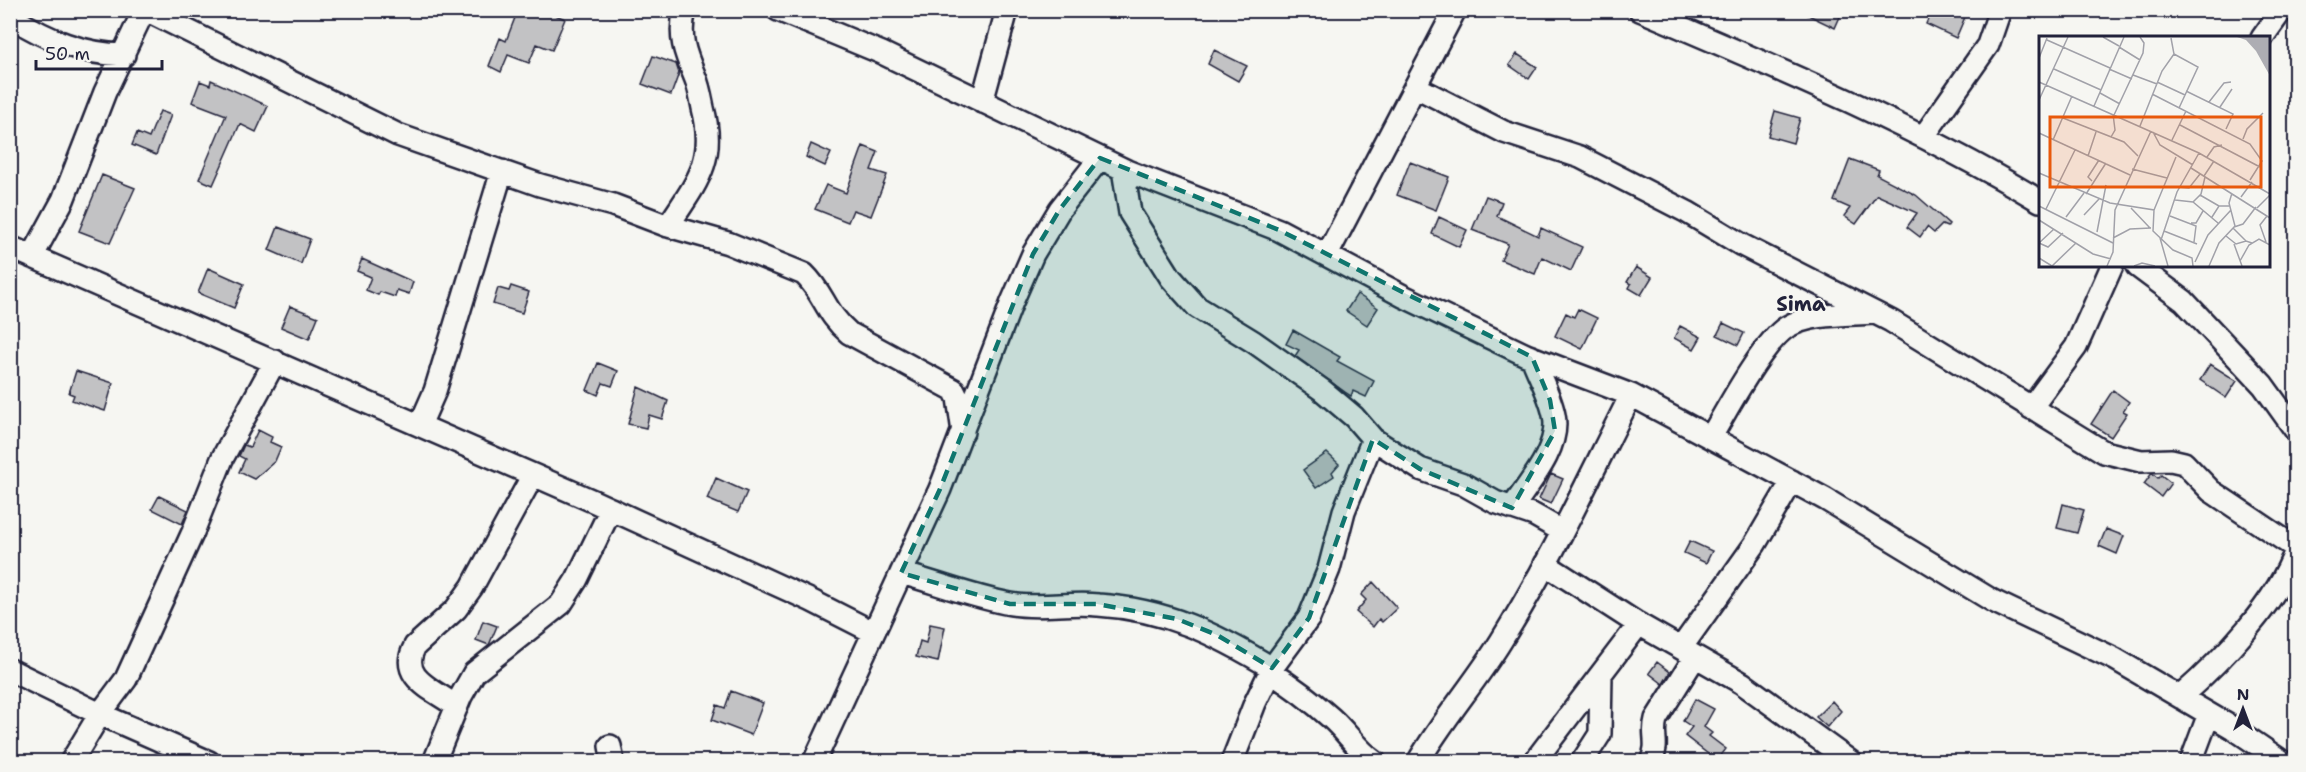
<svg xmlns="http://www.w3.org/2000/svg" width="2306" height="772" font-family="'Shantell Sans',sans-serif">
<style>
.building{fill:#c2c2c4;stroke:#22223b;stroke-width:1.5}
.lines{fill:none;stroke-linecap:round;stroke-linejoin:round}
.street-casing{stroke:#22223b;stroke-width:26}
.street{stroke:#f6f6f2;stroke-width:21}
.marked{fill:#0f766e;fill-opacity:0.2;stroke:#0f766e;stroke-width:4.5;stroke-dasharray:12 8;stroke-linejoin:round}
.labels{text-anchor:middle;stroke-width:4.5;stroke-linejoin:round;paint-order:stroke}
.quarter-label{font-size:20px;font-weight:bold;fill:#22223b;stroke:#f6f6f2}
.inset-road{fill:none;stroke:#a1a1a9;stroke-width:1.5}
.view{fill:#e8590c;fill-opacity:0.15;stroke:#e8590c;stroke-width:3}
.inset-edge{fill:none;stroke:#22223b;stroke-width:3}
</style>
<rect width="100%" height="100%" fill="#f6f6f2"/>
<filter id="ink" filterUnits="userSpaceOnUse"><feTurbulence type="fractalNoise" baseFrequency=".0167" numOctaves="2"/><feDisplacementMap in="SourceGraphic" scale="12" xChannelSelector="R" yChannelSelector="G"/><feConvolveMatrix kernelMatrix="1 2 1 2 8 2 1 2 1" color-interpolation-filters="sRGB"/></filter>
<g filter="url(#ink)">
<path class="building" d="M518,10H544L565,19L552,50L537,44L529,63L508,55L501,72L489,66L500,38L506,41Z
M1798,10H1843L1835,28Z
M1932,10H1968L1956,38L1926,24Z
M1214,50L1247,66L1238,81L1208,64Z
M1517,54L1537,67L1529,79L1509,65Z
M653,56L676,64L679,73L671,95L642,84Z
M211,80L268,106L256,132L240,124L213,185L199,179L226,115L192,102L200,81L210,85Z
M160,111L171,115L156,155L132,145L137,133L149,138Z
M1775,111L1800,118L1793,143L1768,136Z
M811,144L831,153L825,166L806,157Z
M863,146L878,152L871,170L887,175L871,216L853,210L848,222L815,209L826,185L846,193Z
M1850,159L1879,170L1877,175L1916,195L1949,224L1947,227L1942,225L1934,233L1927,227L1920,237L1907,227L1917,213L1877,195L1856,224L1844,216L1850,208L1834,201Z
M1410,162L1449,177L1436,210L1397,195Z
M102,175L135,188L110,243L79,231Z
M1486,196L1502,202L1497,216L1538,236L1541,228L1582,247L1571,271L1542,257L1535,274L1501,260L1508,244L1472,230Z
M1439,217L1467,230L1459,247L1432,234Z
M278,227L310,239L301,264L269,250Z
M362,259L413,282L409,294L397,290L395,297L380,292L378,295L366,290L371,277L357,271Z
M1636,267L1652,277L1641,295L1629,288L1631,284L1627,282Z
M208,268L244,284L234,308L198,293Z
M511,286L529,292L522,313L493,304L498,288L509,291Z
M1357,294L1378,308L1367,325L1346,311Z
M290,306L318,317L309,339L281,327Z
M1578,309L1597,318L1582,349L1555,336L1566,313L1574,317Z
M1723,323L1744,333L1738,345L1717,335Z
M1680,326L1701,337L1694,349L1674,338Z
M1293,330L1340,357L1337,361L1374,381L1366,397L1353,391L1351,396L1345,392L1295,356L1299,350L1286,344Z
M598,363L618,371L612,386L603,383L598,395L587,390Z
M2210,364L2237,381L2226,398L2200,380Z
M76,371L113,383L105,411L72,400L74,395L69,393Z
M638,387L668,401L662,419L649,415L646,428L628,424Z
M2113,390L2129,402L2123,411L2127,413L2111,437L2091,424Z
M258,430L272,437L270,442L281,447L275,461L254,479L239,472L245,459L239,456L244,445L250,447Z
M1327,453L1339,464L1332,472L1334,476L1316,488L1303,470Z
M2152,473L2158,478L2161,475L2171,483L2161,497L2144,484Z
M1551,474L1563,479L1551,504L1539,499Z
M716,478L747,492L738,512L707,499Z
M159,496L188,510L182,524L152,509Z
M2063,504L2084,510L2077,533L2057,528Z
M2106,529L2124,536L2117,554L2099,546Z
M1690,541L1712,551L1706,563L1684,553Z
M1373,582L1397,608L1382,622L1379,619L1373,627L1356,612L1366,600L1361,595Z
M483,621L497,626L489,645L476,640Z
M930,624L945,627L938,662L916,657L920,641L926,643Z
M1657,662L1670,672L1663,684L1649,673Z
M731,691L763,703L751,735L712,720L717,705L725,708Z
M1695,699L1714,709L1704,727L1712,733L1709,736L1726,749L1717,761L1685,736L1692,727L1683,721Z
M1832,701L1841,711L1827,727L1816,717Z"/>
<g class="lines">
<g class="street-casing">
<path id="street" d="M146,10L398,135L540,185L613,205L668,226L728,243L804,274C824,293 825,313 849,333L954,390L958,398L963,432
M778,10L882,53L1127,171L1279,230L1403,296L1526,355L1631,395L1825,499L1993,601L2115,659L2233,728L2283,762
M1640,10C1777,68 1913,125 2040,201
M13,18C48,40 82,54 124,55
M2262,38L2282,10
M1416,87L1504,132L1580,157L1687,212L1742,245L1891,321L2104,452L2141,461L2171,460L2184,463L2211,491L2296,548
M982,102L1007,10
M1924,136L1988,45L2000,10
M1123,169L1130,213L1171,278L1197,307L1254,342L1322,390L1354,417L1373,439L1420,469L1463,484L1495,502L1534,515L1562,531
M668,226C696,183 717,161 703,108C701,98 699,86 695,77C685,53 678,36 685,10
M10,247L593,501L810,600L873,632
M1327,255L1455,10
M32,257L63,200L105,92L144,10
M2137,266L2184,301L2263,385L2296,431
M2031,408L2076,347L2112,266
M420,425L435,391L502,171
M1711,437C1726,411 1763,342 1787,327C1811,313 1847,315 1873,313
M1512,508C1529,483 1561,447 1554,415C1550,395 1539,376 1532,357
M1545,564L1635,622L1742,683L1851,762
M901,573C937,583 975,598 1011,604C1041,609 1069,602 1098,605C1165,609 1216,634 1272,668
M1681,648L1755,544L1792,481
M10,670L100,714L209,762
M1270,672C1292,686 1312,701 1331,718C1347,732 1357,750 1375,762
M2180,697C2222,660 2277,603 2296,550
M457,707C436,690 397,679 415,646L456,609L472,587L533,475
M610,746L613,762
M71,762L100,714L126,679L193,532L222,459L275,361
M434,762L461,696L474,673L561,604L577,579L611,509
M814,762L940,489L1012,302L1033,254L1060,209L1100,158
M1232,762L1255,703L1272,668L1309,618L1329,569L1344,511L1373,439
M1418,762C1443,719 1475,683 1501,641C1550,563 1589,478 1631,395
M1534,762L1639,624
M1582,762L1600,734L1601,674
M1651,762C1660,742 1651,736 1656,719L1695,657
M2191,762L2209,714"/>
</g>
<use href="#street" class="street"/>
</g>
</g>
<path class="marked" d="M1100,158L1279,230L1532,357L1550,400L1555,431L1512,508L1420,469L1373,439L1309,618L1272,668L1217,635L1177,619L1097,604H1010L901,573L940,489L1033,254L1060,209Z"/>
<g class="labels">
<g class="quarter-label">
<text x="1801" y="311">Sima</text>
</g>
</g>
<g transform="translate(2039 36)">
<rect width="231" height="231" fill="#f6f6f2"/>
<path d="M198,1H231V40L217,15L207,4Z" fill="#adadb3"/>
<path class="inset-road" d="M64,1L80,10M8,4L71,32M80,11L101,24M135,18L159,31L140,72M0,22L8,2M15,33L62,54M70,33L93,43M94,39L118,48M0,46L160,117L231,158M118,46L146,59M147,55L194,78L187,93M61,57L81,68M113,58L211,108L223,125L211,144M0,64L29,1M170,66L185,47L192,46M55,70L85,1M181,71L193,53M75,79L104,17L105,7L101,1M24,82L85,106L99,120M141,89L221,131M101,90L123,35L135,18L132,2M114,96L121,109L154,129M0,97L91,139M72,101L76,94L74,78M204,103L208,93L224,77M14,104L33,60M133,104L147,75M49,120L57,96M168,121L175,111L183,109M152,132L231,182M93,133L128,142M0,137L71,167L115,174L114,195L134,214L153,222L154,230M165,140L175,125M53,145L49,141L60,124M140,151L150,152L161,138M47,158L67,127M161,159L180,170M202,161L213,146M136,164L154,166L179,187M154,166L162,158L166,141M0,170L74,207M92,172L111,192M218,172L231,159M7,173L36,114M115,174L137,121M45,179L60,163M131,180L157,190L155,206M27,181L45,157M173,181L180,170H191M0,184L54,218L72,223M152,187H157L164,175M195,191L204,188L217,171M194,192L207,205M125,195L158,208M58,196L67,149M187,200L197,208L207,205L213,207M74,202L91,193L112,192M121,202L129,230M122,204L138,156L160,117M227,206L221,189L228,180M0,207L9,211L24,197M0,207L15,193M195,208L203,230M0,211V222L13,230L37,207M201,225L210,209L220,203L231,209M156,226L169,199L192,174M68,230L74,216L76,174L112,95M95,230L103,227L116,230M170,230L180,207L196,190L190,167L193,157"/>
<path class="view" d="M11,81H222V151H11Z"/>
<rect width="231" height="231" class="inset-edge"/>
</g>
<rect width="2306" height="772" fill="none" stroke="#f6f6f2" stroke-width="36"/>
<rect x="18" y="18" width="2270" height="736" fill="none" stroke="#22223b" stroke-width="2" filter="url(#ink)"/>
<g transform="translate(2243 709)" stroke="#f6f6f2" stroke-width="4.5" paint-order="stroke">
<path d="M0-4.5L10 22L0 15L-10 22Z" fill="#22223b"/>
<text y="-9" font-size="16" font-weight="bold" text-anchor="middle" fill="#22223b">N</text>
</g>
<path d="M36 60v9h126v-9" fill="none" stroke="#22223b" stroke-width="3"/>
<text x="45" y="60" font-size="18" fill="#22223b" stroke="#f6f6f2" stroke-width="4.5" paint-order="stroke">50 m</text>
</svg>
